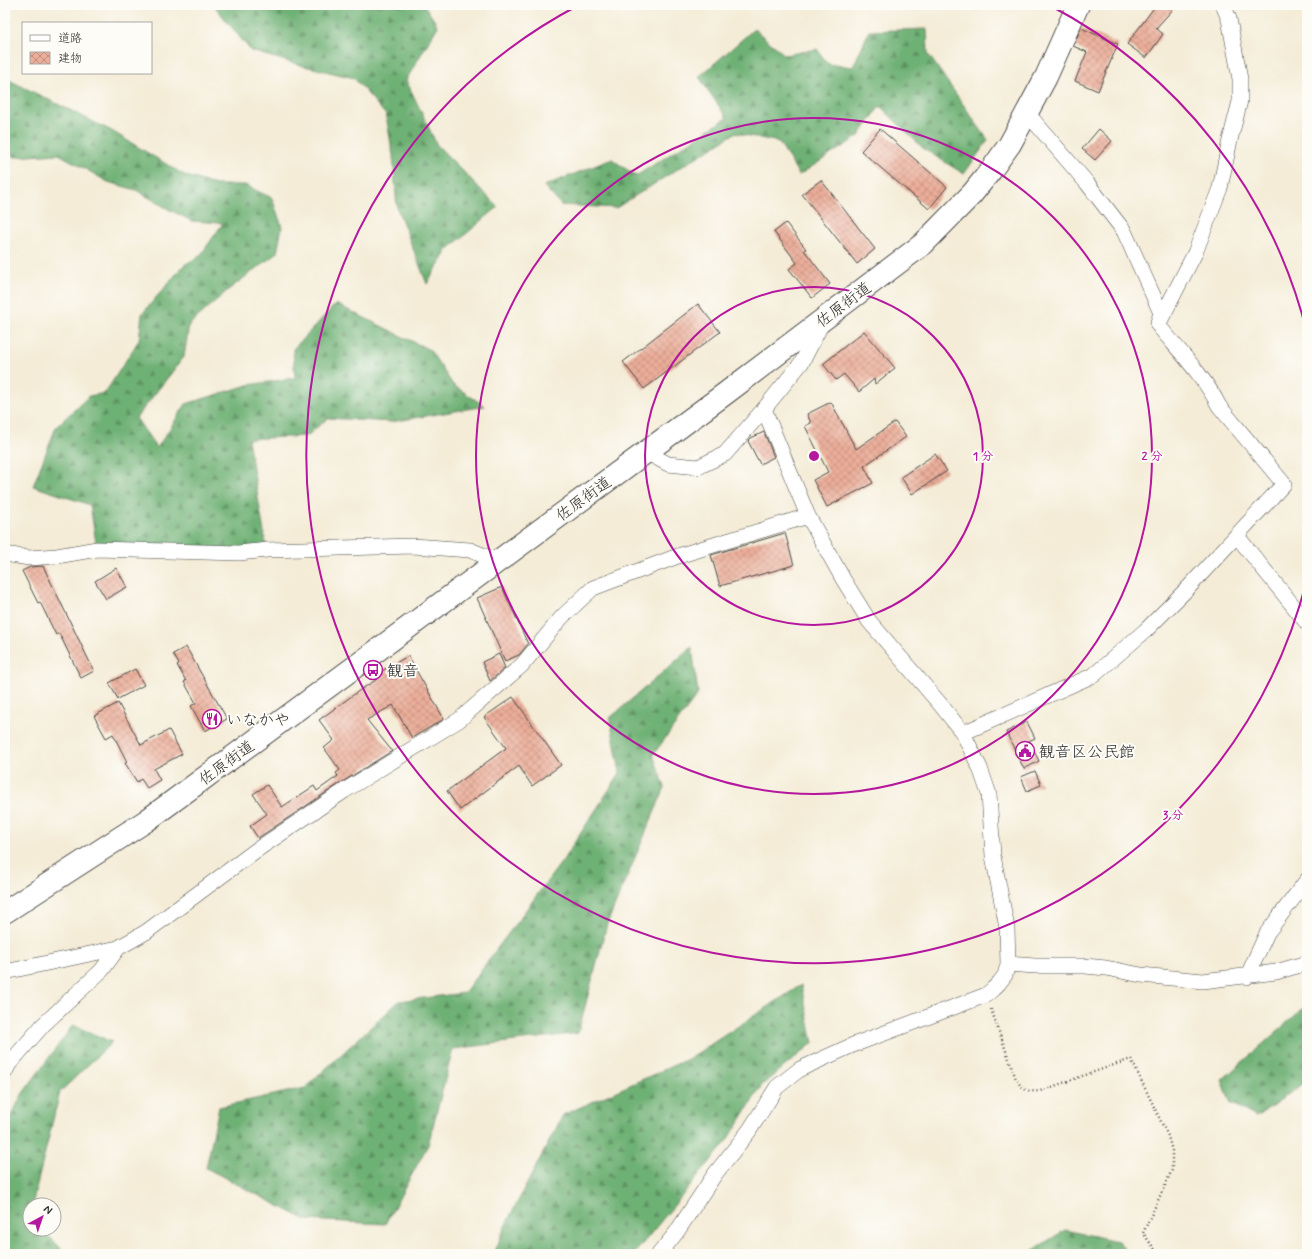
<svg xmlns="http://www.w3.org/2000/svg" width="1312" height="1259" font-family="Mynerve,'Klee One',sans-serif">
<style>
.forest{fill:url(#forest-firs);stroke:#4c6e50}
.building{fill:url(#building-cross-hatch)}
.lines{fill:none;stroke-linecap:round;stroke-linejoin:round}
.street-casing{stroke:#494845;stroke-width:16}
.highway-casing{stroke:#494845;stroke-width:24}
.path{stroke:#494845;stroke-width:2.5;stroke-dasharray:1 3;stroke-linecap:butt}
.street{stroke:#fff;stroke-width:15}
.highway{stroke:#fff;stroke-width:22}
.ring{fill:none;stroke:#b5179e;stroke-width:2}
.labels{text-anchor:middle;stroke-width:4;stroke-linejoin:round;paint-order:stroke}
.street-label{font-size:16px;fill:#2b2b2b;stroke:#fdfcf7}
.poi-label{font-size:16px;fill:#2b2b2b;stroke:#fdfcf7;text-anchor:start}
.centre{fill:#b5179e;stroke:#fdfcf7;stroke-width:2}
.ring-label{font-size:12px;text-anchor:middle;font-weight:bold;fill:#b5179e;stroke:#fdfcf7;stroke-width:4;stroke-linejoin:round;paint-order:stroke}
</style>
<defs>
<pattern id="forest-firs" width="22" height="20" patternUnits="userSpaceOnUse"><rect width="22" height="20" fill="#6eb175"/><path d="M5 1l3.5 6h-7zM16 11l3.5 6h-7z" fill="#5b9060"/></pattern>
<pattern id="building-cross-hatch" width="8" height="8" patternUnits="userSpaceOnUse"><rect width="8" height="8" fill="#ecae9a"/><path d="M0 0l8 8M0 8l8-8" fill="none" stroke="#bf8e7e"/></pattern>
</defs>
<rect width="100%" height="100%" fill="#fdfcf7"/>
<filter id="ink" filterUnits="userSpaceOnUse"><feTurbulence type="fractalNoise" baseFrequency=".025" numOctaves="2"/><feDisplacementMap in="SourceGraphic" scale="8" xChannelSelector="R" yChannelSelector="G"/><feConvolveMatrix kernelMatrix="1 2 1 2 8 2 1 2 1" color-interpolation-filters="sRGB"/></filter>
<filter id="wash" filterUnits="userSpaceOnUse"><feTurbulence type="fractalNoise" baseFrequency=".012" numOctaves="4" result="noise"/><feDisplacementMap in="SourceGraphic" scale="16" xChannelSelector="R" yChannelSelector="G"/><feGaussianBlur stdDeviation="0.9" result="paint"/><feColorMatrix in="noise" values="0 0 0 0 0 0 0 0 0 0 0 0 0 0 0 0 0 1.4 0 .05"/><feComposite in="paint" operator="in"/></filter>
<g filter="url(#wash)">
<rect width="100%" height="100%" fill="#f4ecd7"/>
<path class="forest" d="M215,5H424L438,26L406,80L437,145L498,207L448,249L427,284L397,208L393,156L386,115L354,78L300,65L251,51L216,8Z
M754,29L785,55L817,49L828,64L853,67L869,31L927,29L928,54L988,140L964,174L924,149L880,106L859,136L799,175L779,142L735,133L616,208L561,205L544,186L612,159L636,176L727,118L699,77Z
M5,78L110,130L186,176L216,185H245L272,198L282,227L277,253L228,290L189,325L184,357L136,418L157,448L186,404L248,385L295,378L293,349L336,304L430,350L453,385L485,406L391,422L328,418L307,436L248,439L267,550L97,549L90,505L33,486L56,427L89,396L105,393L139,340L142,314L184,265L200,256L223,223L192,221L168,209L136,190L108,182L59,154L14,157L5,150Z
M692,647L698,694L653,755L665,787L607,924L578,1033L453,1049L428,1145L385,1224L306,1220L206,1168L219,1107L305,1088L399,1001L464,993L563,860L620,773L610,718Z
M801,985L813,1043L762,1085L728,1140L634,1254H494L506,1224L563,1115L690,1058Z
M1307,1005V1081L1256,1117L1231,1103L1222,1080Z
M73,1025L112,1042L60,1092L32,1205H30L29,1217L30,1219V1229H41L67,1254H5V1127L23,1093Z
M1065,1230L1118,1241L1131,1254H1027Z"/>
<g id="blocks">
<path class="building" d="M1156,5H1177L1156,28L1163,34L1146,58L1127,44Z
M1081,28L1118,44L1098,91L1075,81L1087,52L1073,46Z
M880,129L947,187L929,209L861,151Z
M1099,129L1112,141L1095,160L1082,149Z
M821,180L875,249L857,264L802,194Z
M786,223L806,249L804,250L830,284L812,298L789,269L797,263L774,232Z
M698,304L720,332L644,389L623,362Z
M864,331L895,368L875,384L874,379L859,392L844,374L836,380L823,364Z
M831,402L856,449L895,422L906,437L864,466L873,483L827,507L813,480L828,472L805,426L811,423L807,414Z
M764,432L774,457L760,464L748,441L751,438Z
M935,454L947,471L912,494L901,477Z
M785,533L794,565L720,586L711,555Z
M43,566L94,671L81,678L59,633L56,635L40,602L38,603L22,571L30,567Z
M116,568L127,587L106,599L95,581Z
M502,587L528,644L519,655L505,661L477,598Z
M186,647L227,719L205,731L191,706L196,703L184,682L186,681L177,665L179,664L173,654Z
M499,654L505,668L490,681L482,662Z
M408,656L444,719L412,738L393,705L367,720L392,751L339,784L258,838L250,826L267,814L253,794L267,785L282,807L314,786L317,791L338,776L336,773L340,770L324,748L334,740L319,720L360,690L379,678L376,674Z
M135,669L144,685L118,699L109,683Z
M513,697L561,765L532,786L519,766L460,810L447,791L506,748L484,717Z
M118,703L141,745L169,730L182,754L154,769L160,780L147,788L141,779L137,782L125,763L127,762L113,734L106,738L94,716Z
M1027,722L1035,738L1029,741L1039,761L1024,769L1006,732Z
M1035,771L1041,785L1027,791L1021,777Z"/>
</g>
</g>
<g filter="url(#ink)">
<use href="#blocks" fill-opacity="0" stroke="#494845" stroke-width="1"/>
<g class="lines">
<g class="street-casing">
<path id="street" d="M1027,113L1087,183L1124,231L1161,313L1158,322
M1158,325L1195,253L1220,188L1230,140L1240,101V79L1229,19L1223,5
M646,452L668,464L698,467L725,454L764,409L802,362L821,325
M1237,536L1307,623
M5,554L29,558L57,556L97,549L239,553L267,550L413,546L470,550L497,561
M963,733L1094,675L1146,630L1189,587L1284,484L1219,406C1204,376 1179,351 1158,325
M1008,964L1035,966H1085L1106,968L1141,975L1203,981L1276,972L1307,963
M5,972L118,948L146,932L255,851L344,791L459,720L522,665L562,617L593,588L678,556L808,516
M1247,977L1267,933L1307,880
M5,1072L9,1064L43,1025L102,970L118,948
M659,1254L676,1233L715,1174L749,1131L777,1087L800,1069L853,1045L986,995L993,989L999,983L1005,975L1008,964L1007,928L993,856L989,794L980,768L963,733L940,704L869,621L843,579L808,516L764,409"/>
</g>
<g class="highway-casing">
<path id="highway" d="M5,912L146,821L726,393L923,244L972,194L992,169L1010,144L1046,77L1078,5"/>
</g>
<path class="path" d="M991,1009L1016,1079C1023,1090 1026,1092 1040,1091L1131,1059L1168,1136L1172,1151V1170L1143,1233L1158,1254"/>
<use href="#street" class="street"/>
<use href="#highway" class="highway"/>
</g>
</g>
<g class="ring">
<circle cx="814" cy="456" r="169"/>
<circle cx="814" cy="456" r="338"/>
<path d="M1307 579A508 508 0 1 1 579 5M1049 5A508 508 0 0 1 1307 333"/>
</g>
<defs>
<g id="bus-ring" transform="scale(1)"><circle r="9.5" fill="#fdfcf7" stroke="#b5179e" stroke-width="1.5"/><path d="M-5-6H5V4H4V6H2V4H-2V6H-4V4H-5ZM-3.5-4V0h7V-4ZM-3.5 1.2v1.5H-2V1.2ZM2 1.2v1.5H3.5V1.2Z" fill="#b5179e"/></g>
<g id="restaurant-ring" transform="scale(1)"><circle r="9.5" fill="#fdfcf7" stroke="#b5179e" stroke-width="1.5"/><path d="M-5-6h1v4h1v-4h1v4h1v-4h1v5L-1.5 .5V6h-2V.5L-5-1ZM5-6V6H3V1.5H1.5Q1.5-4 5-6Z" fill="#b5179e"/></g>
<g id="civic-ring" transform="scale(1)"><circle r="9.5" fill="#fdfcf7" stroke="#b5179e" stroke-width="1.5"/><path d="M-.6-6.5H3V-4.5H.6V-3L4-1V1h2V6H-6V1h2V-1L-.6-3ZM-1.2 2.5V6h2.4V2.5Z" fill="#b5179e"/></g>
</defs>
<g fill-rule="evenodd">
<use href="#bus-ring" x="373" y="670"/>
<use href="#restaurant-ring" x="212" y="719"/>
<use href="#civic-ring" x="1025" y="751"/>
</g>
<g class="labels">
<g class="street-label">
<text transform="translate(843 304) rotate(-37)" y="6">佐原街道</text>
<text transform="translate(583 498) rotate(-36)" y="6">佐原街道</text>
<text transform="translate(226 762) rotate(-36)" y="6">佐原街道</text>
</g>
<g class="poi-label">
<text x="387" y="676">観音</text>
<text x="226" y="725">いなかや</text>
<text x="1039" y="757">観音区公民館</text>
</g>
</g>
<circle cx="814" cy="456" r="6" class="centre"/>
<g class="ring-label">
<text x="983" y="460">1 分</text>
<text x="1152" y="460">2 分</text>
<text x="1173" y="819">3 分</text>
</g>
<rect width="1312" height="1259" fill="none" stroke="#fdfcf7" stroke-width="20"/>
<rect x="22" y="22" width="130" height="52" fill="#fdfcf7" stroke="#a9a8a5"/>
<rect x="30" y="35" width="20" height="6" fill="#ffffff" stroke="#a9a8a5"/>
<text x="58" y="42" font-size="12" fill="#2b2b2b">道路</text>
<rect x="30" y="52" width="20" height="12" fill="url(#building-cross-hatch)" stroke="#a9a8a5"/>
<text x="58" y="62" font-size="12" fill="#2b2b2b">建物</text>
<g transform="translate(42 1217) rotate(40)"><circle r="19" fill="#fdfcf7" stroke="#a9a8a5"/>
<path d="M0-3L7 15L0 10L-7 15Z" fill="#b5179e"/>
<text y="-6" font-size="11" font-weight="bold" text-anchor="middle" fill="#2b2b2b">N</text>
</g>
</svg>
